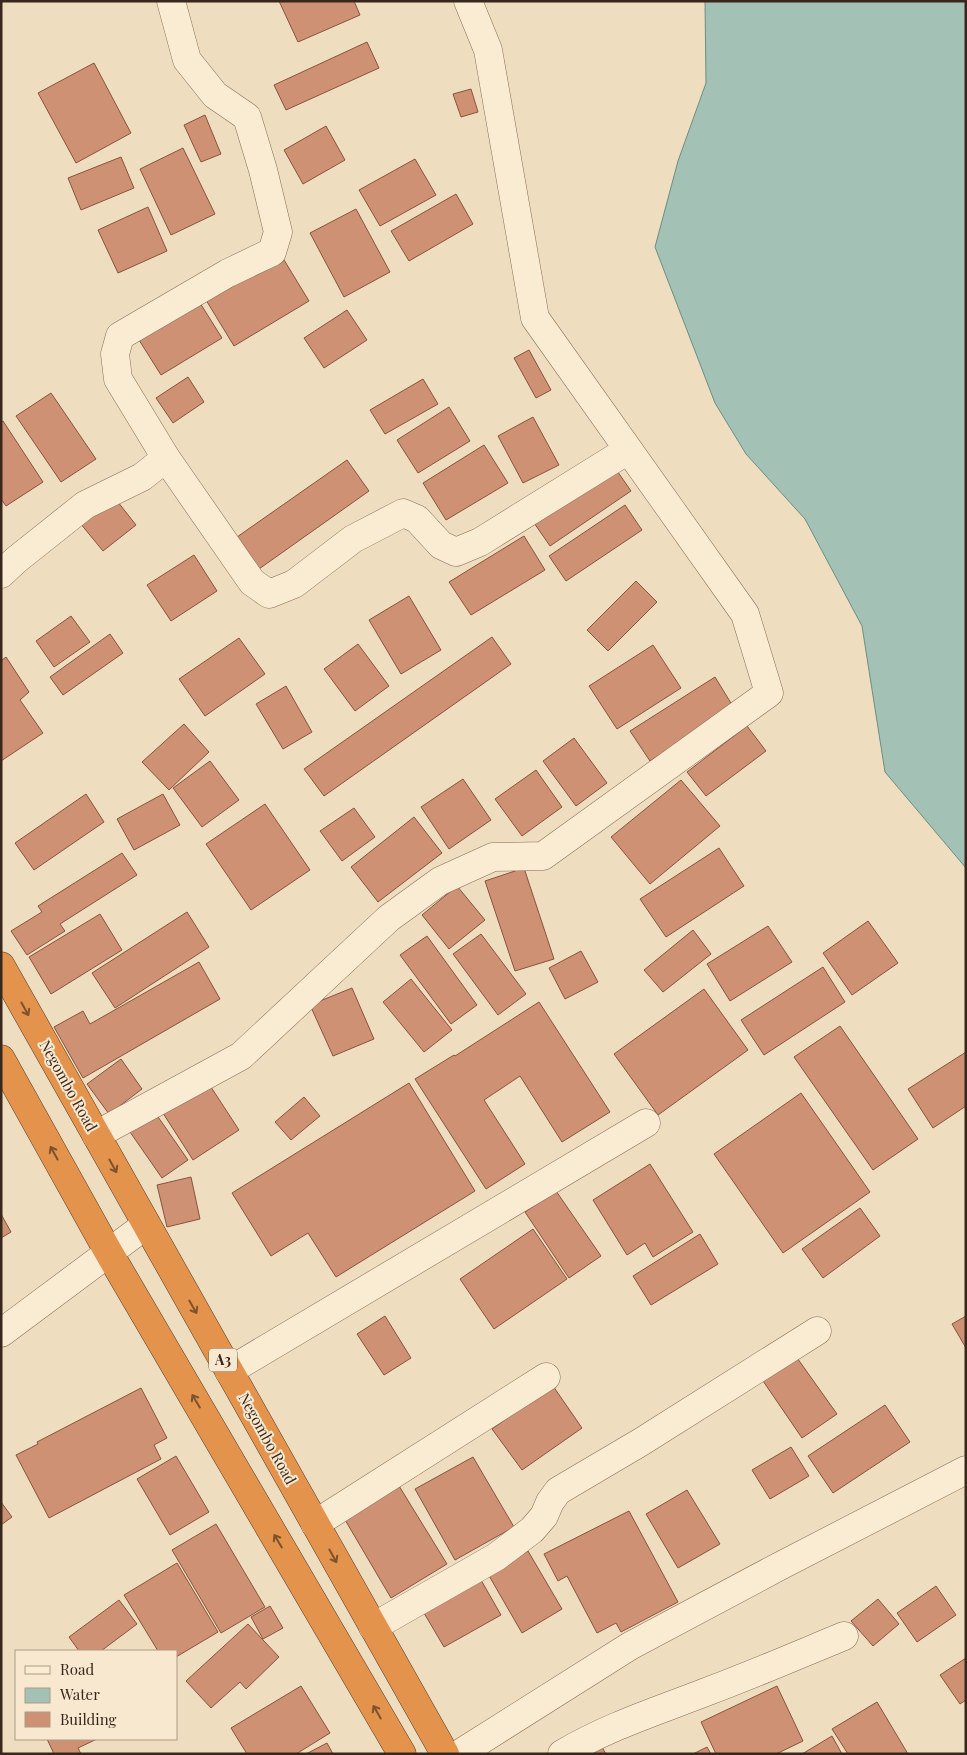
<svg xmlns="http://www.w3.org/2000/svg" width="967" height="1755" font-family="'Playfair Display',serif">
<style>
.water{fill:#a3c1b5;stroke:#698f82}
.building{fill:#cf9173;stroke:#89533c}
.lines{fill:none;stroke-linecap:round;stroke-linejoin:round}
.minor-casing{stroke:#896d57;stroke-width:29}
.highway-casing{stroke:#563c2c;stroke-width:29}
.minor{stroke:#faebd3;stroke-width:28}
.highway{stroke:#e3934c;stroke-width:28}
.oneway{stroke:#7c522f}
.labels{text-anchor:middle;stroke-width:4;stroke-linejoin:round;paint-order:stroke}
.shield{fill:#f7e8cf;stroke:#716152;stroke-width:1}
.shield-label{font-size:14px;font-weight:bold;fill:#38271c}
.street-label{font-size:15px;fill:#38271c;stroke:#f7e8cf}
</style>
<rect width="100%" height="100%" fill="#efddbf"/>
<path class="water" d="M705,1H966V868L885,772L862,626L805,519L746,454L715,403L655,247L678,161L706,83Z"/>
<path class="building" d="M279,1H354L360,15L298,42Z
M367,42L379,68L286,110L274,85Z
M94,63L131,133L76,163L38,93Z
M471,89L478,112L461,117L453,94Z
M205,115L221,154L201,162L184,125Z
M326,126L345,160L303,184L284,150Z
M183,148L215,214L171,235L140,169Z
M121,157L134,188L81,210L68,178Z
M415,159L436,195L380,226L359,190Z
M456,194L473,224L409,261L391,231Z
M148,207L167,251L118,273L98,230Z
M356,209L390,272L344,297L310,233Z
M281,255L309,301L234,346L206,300Z
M200,303L222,338L161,375L139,340Z
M347,310L367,340L324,368L304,338Z
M529,350L551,390L536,398L514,358Z
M188,377L204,402L173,423L156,398Z
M423,379L438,404L385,434L370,410Z
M51,393L96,459L61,482L16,416Z
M449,407L470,441L418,473L397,440Z
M533,417L559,465L523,483L498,436Z
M3,421L43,482L6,506L1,499V422Z
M484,445L508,483L446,520L423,483Z
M347,460L369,491L259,569L237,537Z
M613,465L631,491L550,546L532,520Z
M114,497L136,525L103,551L80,523Z
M625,505L642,530L566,581L549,556Z
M524,536L545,570L471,615L449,582Z
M194,555L217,591L171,621L147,585Z
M636,581L657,602L608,651L587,630Z
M409,596L441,650L401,674L369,620Z
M71,616L90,642L54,667L36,641Z
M110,634L123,653L63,695L50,677Z
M492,637L511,664L324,796L304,769Z
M239,638L265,674L205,716L179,679Z
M358,644L389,686L355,711L324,669Z
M653,645L681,688L617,729L589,686Z
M6,657L29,692L20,700L43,733L1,761V661Z
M715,677L734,708L650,761L630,731Z
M286,686L312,732L283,749L256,704Z
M184,724L209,752L169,790L142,762Z
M747,726L766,751L706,796L687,772Z
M574,738L607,783L576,806L543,761Z
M210,761L239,800L202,827L173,788Z
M536,770L562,807L522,836L495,799Z
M463,779L491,820L449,849L421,807Z
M681,780L720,826L650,884L611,837Z
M86,794L104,822L34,870L15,843Z
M163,794L180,825L134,850L117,819Z
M265,804L310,870L251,910L206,844Z
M354,808L375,837L342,861L320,831Z
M414,817L442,853L378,902L351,867Z
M719,848L744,886L666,937L640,899Z
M122,853L137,875L60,924L65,931L27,955L11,931L42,912L38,906Z
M524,868L554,959L515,971L485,881Z
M457,886L485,920L449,949L422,915Z
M187,912L209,947L115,1008L92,973Z
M100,914L122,950L51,994L29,957Z
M868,921L898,963L852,995L823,953Z
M768,926L792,962L730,1001L707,964Z
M693,930L711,954L663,992L644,970Z
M481,934L526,994L498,1015L453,954Z
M427,936L477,1005L451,1024L400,955Z
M581,951L598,982L565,999L549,968Z
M199,962L220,999L83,1078L54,1027L83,1011L90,1024Z
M823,967L845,1002L764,1055L741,1020Z
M411,979L452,1030L424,1052L383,1002Z
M352,988L374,1039L333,1056L310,1005Z
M704,989L748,1050L658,1115L614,1054Z
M539,1002L610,1112L562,1142L520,1076L484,1100L525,1164L486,1189L415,1079L454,1055L455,1056Z
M840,1026L918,1139L873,1170L794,1057Z
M966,1052V1106L933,1128L908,1089Z
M121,1059L142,1089L109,1114L87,1084Z
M207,1081L239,1130L193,1160L161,1110Z
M409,1083L475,1191L336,1277L308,1233L271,1256L232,1193Z
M801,1093L870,1192L783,1253L714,1154Z
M304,1097L320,1116L291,1140L275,1122Z
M156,1114L188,1160L162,1178L130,1132Z
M650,1164L693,1232L653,1257L645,1243L627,1255L593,1200Z
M191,1177L200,1219L167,1227L157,1185Z
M556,1191L601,1256L569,1278L525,1212Z
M860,1208L880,1236L823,1278L802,1249Z
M1,1214L11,1232L1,1238Z
M533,1229L567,1279L494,1329L460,1279Z
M700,1234L718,1264L651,1305L633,1276Z
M385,1316L411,1358L384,1375L357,1334Z
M966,1316V1348L952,1324Z
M795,1355L837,1414L802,1438L761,1378Z
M553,1386L582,1428L522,1470L492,1429Z
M141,1388L167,1438L154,1445L161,1459L49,1518L16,1455L38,1444L37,1442Z
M885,1405L910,1442L833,1493L808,1456Z
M791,1447L809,1476L770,1499L752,1470Z
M176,1456L209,1512L170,1535L137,1479Z
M473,1457L514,1527L455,1560L415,1489Z
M396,1481L447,1564L391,1598L341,1513Z
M687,1490L720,1544L678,1568L646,1514Z
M1,1502L12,1517L1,1525Z
M629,1511L678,1602L621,1632L616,1623L597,1633L567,1576L558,1581L544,1554Z
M216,1524L265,1607L221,1633L172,1550Z
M528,1551L562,1609L522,1633L488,1574Z
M177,1563L218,1632L176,1657V1651H158L124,1595Z
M481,1580L501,1615L444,1647L424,1613Z
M936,1586L956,1615L917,1642L897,1613Z
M878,1599L899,1624L873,1646L851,1621Z
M119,1600L137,1624L101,1651H79L69,1637Z
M270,1606L283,1628L263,1639L251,1617Z
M248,1624L279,1657L246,1689L240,1682L211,1708L186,1681Z
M966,1658V1700L960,1704L940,1675Z
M301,1686L330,1733L296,1754H247L231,1728Z
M777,1686L803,1741L776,1754H716L701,1722Z
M877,1702L908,1754H848L832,1729Z
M832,1736L842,1754H802Z
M47,1739H97L78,1748L81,1754H54Z
M599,1742L606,1754H579Z
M327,1743L333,1754H306Z
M707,1747L711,1754H693Z"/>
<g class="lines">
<g class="minor-casing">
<path id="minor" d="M166,458L252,582L269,594L294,584L353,539L403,513L417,519L441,545L456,552L480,542L628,450
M1,574L16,560L85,505L142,477L166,458L118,379L115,354L120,336L228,273L272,252L278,232L263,170L247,117L215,95L187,60L171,1
M96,1135L241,1056L389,918L440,881L493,857L543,856L769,693L745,614L535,318L488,50L468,1
M1,1333L146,1225
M229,1371L646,1123
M315,1524L546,1377
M373,1627L496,1557L532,1530L544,1516L550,1502L558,1491L641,1442L817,1331
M459,1754L630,1646L780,1566L966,1470
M562,1754C607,1727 657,1711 706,1692C752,1675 798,1655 844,1636"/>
</g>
<g class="highway-casing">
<path id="highway" d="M1,966L445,1754
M1,1059L109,1253L402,1754"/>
</g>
<use href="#minor" class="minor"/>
<use href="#highway" class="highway"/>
</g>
<defs><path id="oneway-shaft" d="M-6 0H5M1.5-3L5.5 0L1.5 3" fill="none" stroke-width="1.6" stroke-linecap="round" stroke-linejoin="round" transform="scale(1.25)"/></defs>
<g class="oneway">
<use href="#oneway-shaft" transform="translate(25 1009) rotate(61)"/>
<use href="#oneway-shaft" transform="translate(54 1153) rotate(-119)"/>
<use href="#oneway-shaft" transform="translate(113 1166) rotate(61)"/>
<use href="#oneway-shaft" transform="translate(193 1307) rotate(60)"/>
<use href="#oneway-shaft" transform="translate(196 1401) rotate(-121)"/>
<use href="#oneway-shaft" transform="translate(278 1541) rotate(-121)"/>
<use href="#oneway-shaft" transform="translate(333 1556) rotate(61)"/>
<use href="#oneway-shaft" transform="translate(377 1712) rotate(-120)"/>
</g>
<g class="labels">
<rect class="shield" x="209" y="1348.5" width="28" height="23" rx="4"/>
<g class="shield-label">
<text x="223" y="1365">A3</text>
</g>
<g class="street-label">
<text transform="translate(68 1086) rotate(61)" y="5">Negombo Road</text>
<text transform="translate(267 1439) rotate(61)" y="5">Negombo Road</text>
</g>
</g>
<rect width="967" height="1755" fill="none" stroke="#38271c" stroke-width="5"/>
<rect x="15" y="1650" width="162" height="90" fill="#f7e8cf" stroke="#ab9b87"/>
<rect x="25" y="1666" width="25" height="8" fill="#faebd3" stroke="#ab9b87"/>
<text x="60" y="1675" font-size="15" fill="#38271c">Road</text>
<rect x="25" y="1688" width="25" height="15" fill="#a3c1b5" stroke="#ab9b87"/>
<text x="60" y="1700" font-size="15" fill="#38271c">Water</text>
<rect x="25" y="1712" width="25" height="15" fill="#cf9173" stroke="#ab9b87"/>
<text x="60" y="1725" font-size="15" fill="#38271c">Building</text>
</svg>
